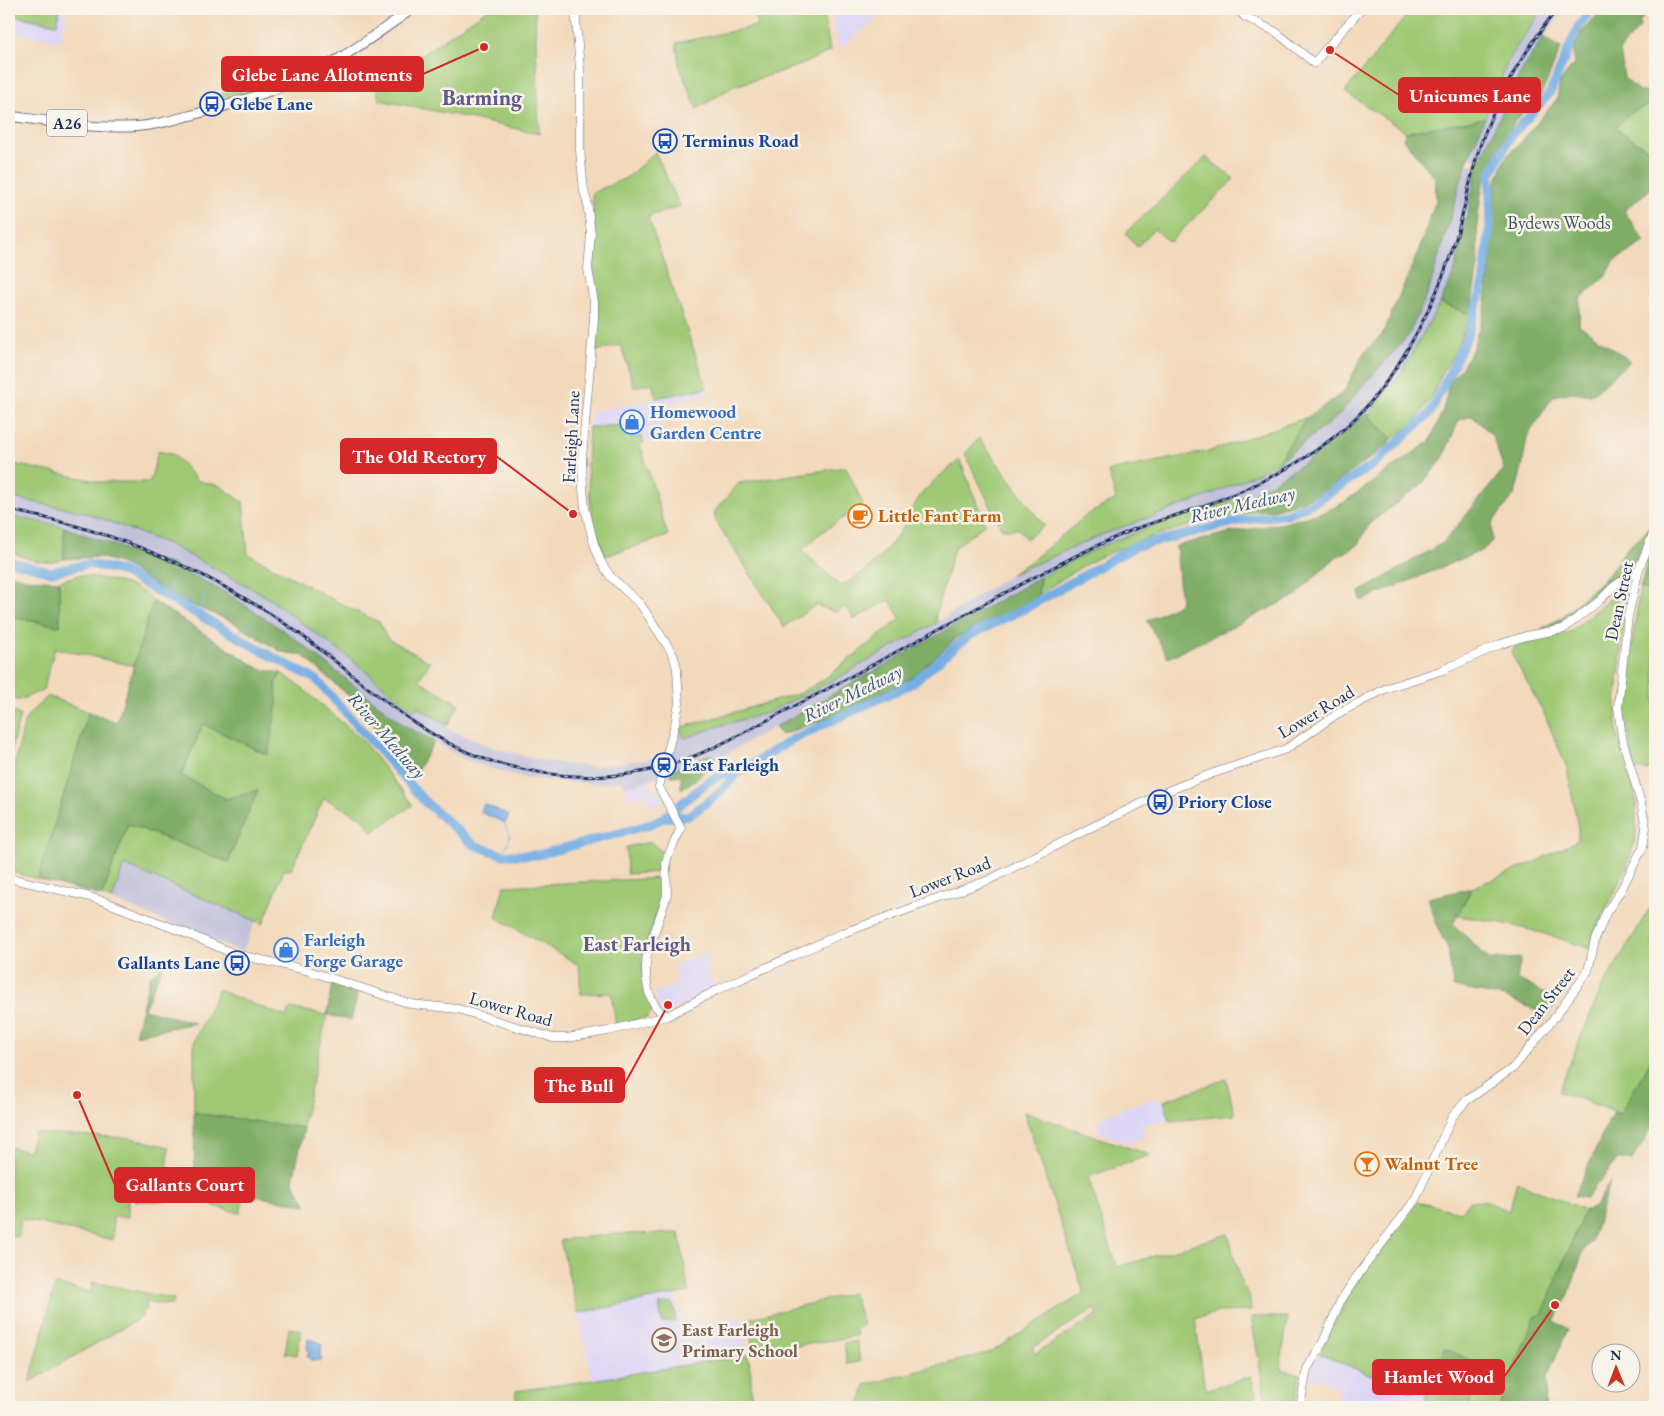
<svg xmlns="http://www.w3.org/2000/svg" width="1664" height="1416" font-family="'EB Garamond',serif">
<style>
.built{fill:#ddd5f6}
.industrial{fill:#c2c1dc}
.green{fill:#9fc975;stroke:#5d7c6a;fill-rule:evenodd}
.forest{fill:#7fad66;stroke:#4d6e62}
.water{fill:#75ade4;stroke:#486ea1}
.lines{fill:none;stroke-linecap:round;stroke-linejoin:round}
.stream{stroke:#75ade4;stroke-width:1}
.river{stroke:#75ade4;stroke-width:9}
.secondary-casing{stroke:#676a7f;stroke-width:9}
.primary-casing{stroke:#676a7f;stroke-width:11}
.secondary{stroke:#fff;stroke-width:8}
.primary{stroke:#fff;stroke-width:9}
.rail-casing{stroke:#1b2f5e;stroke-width:3}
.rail{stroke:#f7f3e8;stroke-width:1;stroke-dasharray:4;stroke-linecap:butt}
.labels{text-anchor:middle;stroke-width:5;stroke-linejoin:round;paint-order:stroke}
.shield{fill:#f7f3e8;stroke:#5d6a87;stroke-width:1}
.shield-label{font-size:16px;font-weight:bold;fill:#1b2f5e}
.transit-label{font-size:18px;font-weight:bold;fill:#164399;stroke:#f7f3e8;text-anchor:start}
.park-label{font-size:18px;fill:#3c5664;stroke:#f7f3e8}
.shop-label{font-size:18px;font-weight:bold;fill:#366cbe;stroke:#f7f3e8;text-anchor:start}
.street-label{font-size:18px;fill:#1b2f5e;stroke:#f7f3e8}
.food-label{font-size:18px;font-weight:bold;fill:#c56008;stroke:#f7f3e8;text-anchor:start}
.education-label{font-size:18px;font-weight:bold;fill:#785e54;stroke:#f7f3e8;text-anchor:start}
.water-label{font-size:19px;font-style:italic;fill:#365586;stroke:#f7f3e8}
.quarter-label{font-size:20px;font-weight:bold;fill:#5e598a;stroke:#f7f3e8}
.district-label{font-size:22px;font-weight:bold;fill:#5e598a;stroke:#f7f3e8}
.leader{fill:none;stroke:#d62828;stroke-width:2}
.callout-dot{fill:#d62828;stroke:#f7f3e8;stroke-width:2}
.callout{fill:#d62828;stroke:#d62828;stroke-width:2}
.callout-label{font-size:19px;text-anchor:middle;font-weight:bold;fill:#fff}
</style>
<rect width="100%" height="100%" fill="#f7f3e8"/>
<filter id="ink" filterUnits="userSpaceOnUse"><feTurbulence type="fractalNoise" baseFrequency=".02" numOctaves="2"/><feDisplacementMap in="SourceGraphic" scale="10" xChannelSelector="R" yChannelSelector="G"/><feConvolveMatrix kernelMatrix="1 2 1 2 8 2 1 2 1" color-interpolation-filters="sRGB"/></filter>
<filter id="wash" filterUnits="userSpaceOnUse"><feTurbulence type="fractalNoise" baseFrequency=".0096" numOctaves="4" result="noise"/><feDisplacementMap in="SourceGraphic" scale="20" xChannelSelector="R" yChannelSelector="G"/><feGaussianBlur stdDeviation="1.12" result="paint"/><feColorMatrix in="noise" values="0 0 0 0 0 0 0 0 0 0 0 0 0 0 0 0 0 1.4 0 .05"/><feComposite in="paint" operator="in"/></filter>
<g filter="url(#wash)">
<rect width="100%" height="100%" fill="#f3d9bb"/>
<path class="built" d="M9,9H67L61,41L9,32Z
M831,9H871L875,22L858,33L839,49Z
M707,388L708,394L658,407L664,436L644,443L641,436L633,438L627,425L589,427L591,412Z
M648,780L651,787L658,791L664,799L651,809L644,793L628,799L626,787Z
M709,951L707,972L714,986L674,1010L665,1014L657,1004L655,992L676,985L674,965Z
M1156,1098L1158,1103L1164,1101L1170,1121L1142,1125L1146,1136L1130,1144L1098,1132V1123L1107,1114Z
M675,1295L681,1327L740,1316L747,1354L593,1380L578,1313Z
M1320,1354L1409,1391L1427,1392L1425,1407H1336L1338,1387L1323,1380L1309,1378L1313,1363Z"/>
<path class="industrial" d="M1543,9H1566L1543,37L1521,72L1479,161L1469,156L1510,56Z
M1466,164L1478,166L1455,271L1440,303L1400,375L1369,415L1329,454L1255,501L1104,545L1001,598L716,760L682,776H671L666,771L679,728L798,694L938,622L1010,575L1106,533L1338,416L1364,384L1429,290Z
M9,497L84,512L168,544L261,593L348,657L414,711L416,707L448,725L447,729L492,747L543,761L593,767L663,757L659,776L626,787L621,781L593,784L567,782L526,778L499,771L466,760L404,725L290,635L228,594L171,564L149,558L64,527L9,516Z
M124,865L256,921L242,952L112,900Z"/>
<path class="green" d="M9,9H60L57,24L9,15Z
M488,9H535L539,134L455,115L379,100L376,86Z
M755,9H823L830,51L801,65L732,87L697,109L679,65L676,43L757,26Z
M1412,9H1543L1510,56L1485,118L1406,132L1345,92Z
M268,82H271V85L238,98L205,107L202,103L204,99L207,98Z
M1655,103V154L1615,128L1631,112Z
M655,152L680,206L648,217L707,388L656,398L652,383L634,387L621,345L596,351L597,315L593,272L595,237L592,193L628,177Z
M1206,157L1234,179L1170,242L1154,229L1137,247L1126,233Z
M1440,303L1470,314L1457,348L1442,373L1431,398L1413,424L1392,439L1369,415L1400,375Z
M1308,417L1275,465L1208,496L1106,533L1010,575L1035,558L1087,515L1116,499L1108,471L1210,451Z
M628,425L633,438L642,436L644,443L640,444L668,536L605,556L592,518L587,465L589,427Z
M979,438L1044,526L1026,539L1019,529H1002L965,454Z
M158,451L174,455L198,481L220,486L243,502L248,554L353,610L379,622L388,639L430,662L419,680L459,704L448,725L417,707L414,711L348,657L261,593L168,544L84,512L9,497V463L101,482H150Z
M960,460L985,524L954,548L935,617L938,622L830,682L767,713L719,726L685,738L679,728L798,694L823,680L898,621L901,620L890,600L854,619L845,607L835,612L816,605L784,627L716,521L714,512L739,483L846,467L863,504L814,538L813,541L802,550L840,586C869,573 891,547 907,520C911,512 915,504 920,496C931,482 946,471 960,460Z
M1257,492L1254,511C1204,521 1155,533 1107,554C1083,564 1061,580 1038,595L1040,577L1104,545L1165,521Z
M9,516L64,527V559C43,566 28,560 9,550Z
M79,575C104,579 135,581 153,601L134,666L55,648L43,690L19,700L9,699V635L12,617L60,626L59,581Z
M1628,584L1616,703L1618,739L1636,799V836L1626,869L1594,933L1590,949C1547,933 1503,921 1457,916L1472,888L1537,861L1578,840V828L1567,768L1544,713L1511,653L1515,647L1570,632Z
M1655,584V769L1635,770L1623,707L1640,588L1646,589Z
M281,673L300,686L362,740L413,805L372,832L365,820L324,798L291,870H284L263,924L124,865L112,900L102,896L128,824L228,862L257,791L226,799L181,776L203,724L267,755L277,704L276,683Z
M48,696L89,712L38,879L9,871V789L25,720L31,712Z
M9,710L20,715L9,758Z
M651,842L664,854L665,872L627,874L626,847Z
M661,878L662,897L641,959L652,1012L648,1015V1017L645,1018L616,1025L611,993L581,994L579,965L496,917L504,886Z
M1650,908H1655L1652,945L1655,944V1053L1620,1114L1570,1095L1558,1092L1601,989Z
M218,990L286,1017L290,1008L327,1015L302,1128L201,1114L194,1111V1041Z
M1226,1079L1235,1115L1170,1121L1164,1101Z
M1024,1112L1150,1155L1088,1177L1117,1267L1228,1234L1242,1285L1249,1294L1251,1311L1219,1312L1195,1319L1205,1390L1251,1376L1259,1407H859L865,1385L991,1352L1084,1293ZM1094,1309L1098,1315L1035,1354L1032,1348Z
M35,1133L131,1138L169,1147L165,1201H135V1187H128V1217H113V1240L21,1219L19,1236L9,1237V1147L28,1151Z
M1517,1181L1526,1186L1585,1210L1542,1316L1541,1407H1469L1479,1364L1444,1349L1427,1392L1409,1391L1320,1354L1350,1291L1417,1202L1460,1212L1470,1201L1487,1202L1509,1211Z
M216,1193L243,1201L240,1213L213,1206Z
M679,1233L689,1292L578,1313L560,1240L614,1234Z
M93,1282L174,1299L172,1305L146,1302L147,1308L141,1313L143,1316L30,1382L55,1285L91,1292Z
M853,1293L863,1325L856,1328L857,1336L754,1353L748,1319Z
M673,1303L676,1321L662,1323L659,1305Z
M1251,1317H1288L1280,1369L1300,1374L1295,1407H1267Z
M289,1328L301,1330L297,1355L285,1353Z
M857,1341L860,1362L847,1364L844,1343Z
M748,1355L751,1375V1407H516V1391L593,1380Z"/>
<path class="forest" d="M1603,9H1648L1639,23L1640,27L1620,50L1624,78L1639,91L1655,92V103L1631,112L1615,128L1655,154V185L1624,211L1645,242L1614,261L1607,275L1580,299L1579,325L1630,361L1592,395L1572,392L1553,396L1527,437L1522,468L1515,494L1492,523V541L1483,550L1361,601L1360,592L1444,542L1504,469L1492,435L1472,416L1459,420L1442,460L1421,485L1370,523L1357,546L1336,557L1304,587L1297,595L1168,658L1147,621L1181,603L1176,546L1228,533L1284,523L1324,512L1343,503L1430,441L1443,410L1450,381L1461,369L1472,350L1485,310L1490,268L1495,184L1507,156L1522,141L1557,99L1560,82L1574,64V49L1582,31Z
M1543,37L1561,48L1541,95L1515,121L1485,177L1481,194L1477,223L1478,265L1470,314L1440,303L1455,271L1479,161L1521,72Z
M1485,118L1466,164L1429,290L1408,336L1364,384L1338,416L1275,465L1308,417L1344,392L1364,352L1382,335L1417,255L1436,200L1435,178L1403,139L1406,132Z
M1367,413L1392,439L1384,448L1324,492L1294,504L1272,510L1254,511L1257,492L1312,458Z
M64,527L149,558L171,564L228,594L290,635L404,725L434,742L415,774L350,697L302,655L282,652L231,621L180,600L120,563L99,557L64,559Z
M1650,528L1633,565L1562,624L1541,629L1561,618L1608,575L1627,548Z
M1655,536V584L1646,589L1640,588Z
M9,573L25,579L59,581L60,626L12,617L9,635V595L11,589L9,588Z
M1040,577L1038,595L1029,604L973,629L958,637L911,678L841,713L781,735L775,727Z
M153,601L260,669L281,673L276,683L277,704L268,755L203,724L181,775L226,799L258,790L228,862L128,824L102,896L38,879L89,712L117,722Z
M711,754L716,760L695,780L681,789V776H671V771Z
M1472,888L1453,924L1490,960L1521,958L1517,979L1558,1000L1547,1015L1505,997L1453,987L1448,948L1440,933L1428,898Z
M163,965L144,1009L195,1023L135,1035L150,976Z
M332,983L359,990L351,1020L327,1015Z
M1655,1053V1122L1632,1160H1617L1586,1198L1574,1196L1613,1112L1620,1114Z
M194,1111L201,1114L304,1128L293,1181L307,1205L195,1186Z
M1610,1182L1591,1242L1583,1251L1569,1294L1554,1321L1568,1329L1547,1377L1545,1407H1499L1535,1316L1542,1315L1585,1210L1594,1208Z
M1444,1348L1479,1364L1469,1407H1425L1427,1392Z"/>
<path class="water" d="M484,804L509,815L505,823L480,812Z
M308,1339L316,1341L322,1344L320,1355L322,1361L311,1360L307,1357L309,1353L307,1347Z"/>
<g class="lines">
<path class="stream" d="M121,571L136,561
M146,585V570
M171,600V578
M201,617L204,592
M233,635L254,623
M503,855L510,837L504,822"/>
<path class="river" d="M9,561L51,572L88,564L121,571L273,657L317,680L425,802L474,845L503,855H538L645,826L664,818L688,816L717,795L736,774L793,739L911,684L967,637L1026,608L1134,547L1243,520L1287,514L1315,502L1373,465L1430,413L1466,339L1483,285L1490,225V175L1511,136L1550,93L1578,27L1592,9
M666,816L709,781L725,773L736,774"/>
</g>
</g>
<g filter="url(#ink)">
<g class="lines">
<g class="secondary-casing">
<path id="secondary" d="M575,9L580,69V150L584,191L587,201L591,234L588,269L594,302V319L582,458L583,488L585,508L594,544L601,562L610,576L641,605L669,648L674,657L677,669L679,703L675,724L665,761L659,787L681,828L668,856L666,863L667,895L647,955C644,975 646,1005 667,1016
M1237,9L1245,17L1276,32L1314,63L1361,9
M9,878L86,896L103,901L183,932L235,954L306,970L411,1004L458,1009L553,1038H567L608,1031L667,1016L719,989L843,933L989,880L1090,828L1165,792L1211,774L1286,749L1337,714L1387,688L1443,670L1501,644L1526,636L1563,629L1598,602L1613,587L1639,569
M1300,1407L1307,1369L1323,1342L1340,1302L1355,1279L1415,1200L1452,1117L1466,1101L1513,1068L1555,1017L1588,971L1595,940L1606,913L1621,890L1643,847L1646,828L1641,803L1622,738L1618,707L1628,616L1639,569L1655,529"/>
</g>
<g class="primary-casing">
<path id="primary" d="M9,116C47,121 87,128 126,127C150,127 173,120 196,114C246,101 296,84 340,58C365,43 389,25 412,9"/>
</g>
<use href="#secondary" class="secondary"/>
<use href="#primary" class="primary"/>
<g class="rail-casing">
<path id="rail" d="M9,510C113,530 211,571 297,632C360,677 417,739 494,762C548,778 605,782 659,768C702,757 746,731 785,711C873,666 958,617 1046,571C1075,556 1105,541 1135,529C1157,521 1179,515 1201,507C1266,483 1329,452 1374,398C1409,354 1434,304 1452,251C1464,216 1469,180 1480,146C1497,96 1525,50 1557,9"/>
</g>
<use href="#rail" class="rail"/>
</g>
</g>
<defs>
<g id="bus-ring" transform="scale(1.25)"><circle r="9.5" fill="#f7f3e8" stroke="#1a4fb4" stroke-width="1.5"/><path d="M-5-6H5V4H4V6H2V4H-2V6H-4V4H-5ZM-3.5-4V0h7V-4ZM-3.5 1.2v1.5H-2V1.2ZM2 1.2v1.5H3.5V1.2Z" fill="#1a4fb4"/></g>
<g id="shop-ring" transform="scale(1.25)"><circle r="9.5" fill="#f7f3e8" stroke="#3f7fe0" stroke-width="1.5"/><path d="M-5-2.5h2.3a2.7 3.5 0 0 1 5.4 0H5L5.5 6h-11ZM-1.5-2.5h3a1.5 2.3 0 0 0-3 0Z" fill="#3f7fe0"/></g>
<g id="cafe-ring" transform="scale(1.25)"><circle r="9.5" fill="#f7f3e8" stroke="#e8710a" stroke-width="1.5"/><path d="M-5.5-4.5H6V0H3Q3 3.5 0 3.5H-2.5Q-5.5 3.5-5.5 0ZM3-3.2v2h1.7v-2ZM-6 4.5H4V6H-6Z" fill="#e8710a"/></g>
<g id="station-ring" transform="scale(1.25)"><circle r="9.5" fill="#f7f3e8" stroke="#1a4fb4" stroke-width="1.5"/><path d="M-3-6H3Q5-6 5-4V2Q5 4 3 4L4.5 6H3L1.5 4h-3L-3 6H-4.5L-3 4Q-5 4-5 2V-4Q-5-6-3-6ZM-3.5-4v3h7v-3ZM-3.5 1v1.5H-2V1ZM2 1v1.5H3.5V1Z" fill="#1a4fb4"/></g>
<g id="bar-ring" transform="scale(1.25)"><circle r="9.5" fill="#f7f3e8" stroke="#e8710a" stroke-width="1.5"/><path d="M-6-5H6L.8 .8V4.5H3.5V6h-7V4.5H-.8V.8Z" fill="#e8710a"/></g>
<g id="school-ring" transform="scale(1.25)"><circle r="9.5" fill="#f7f3e8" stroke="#8d6e63" stroke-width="1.5"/><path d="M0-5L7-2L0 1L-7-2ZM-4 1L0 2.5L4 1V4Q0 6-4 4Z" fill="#8d6e63"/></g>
</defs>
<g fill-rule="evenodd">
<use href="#bus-ring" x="212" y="104"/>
<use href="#bus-ring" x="665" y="141"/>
<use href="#shop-ring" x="632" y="422"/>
<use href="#cafe-ring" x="860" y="516"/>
<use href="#station-ring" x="664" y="765"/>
<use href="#bus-ring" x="1160" y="802"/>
<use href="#shop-ring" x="286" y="950"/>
<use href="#bus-ring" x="237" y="963"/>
<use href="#bar-ring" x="1367" y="1164"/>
<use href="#school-ring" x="664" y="1340"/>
</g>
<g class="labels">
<rect class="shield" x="47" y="109.5" width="40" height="27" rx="4"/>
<g class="shield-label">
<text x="67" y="129">A26</text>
</g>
<g class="transit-label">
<text x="230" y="110">Glebe Lane</text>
<text x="682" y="147">Terminus Road</text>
<text x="682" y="771">East Farleigh</text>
<text x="1178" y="808">Priory Close</text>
<text x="220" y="969" text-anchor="end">Gallants Lane</text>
</g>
<g class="park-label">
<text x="1559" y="229">Bydews Woods</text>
</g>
<g class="shop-label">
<text x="650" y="418">Homewood<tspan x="650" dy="21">Garden Centre</tspan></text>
<text x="304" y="946">Farleigh<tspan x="304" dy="21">Forge Garage</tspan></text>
</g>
<g class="street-label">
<text transform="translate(571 437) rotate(-87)" y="6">Farleigh Lane</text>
<text transform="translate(1619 601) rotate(-78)" y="6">Dean Street</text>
<text transform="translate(1316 712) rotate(-31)" y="6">Lower Road</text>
<text transform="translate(950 877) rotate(-21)" y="6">Lower Road</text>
<text transform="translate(1546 1001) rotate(-52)" y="6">Dean Street</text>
<text transform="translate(511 1009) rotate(16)" y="6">Lower Road</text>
</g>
<g class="food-label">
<text x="878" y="522">Little Fant Farm</text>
<text x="1384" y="1170">Walnut Tree</text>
</g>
<g class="education-label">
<text x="682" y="1336">East Farleigh<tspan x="682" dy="21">Primary School</tspan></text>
</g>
<g class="water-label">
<text transform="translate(1242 504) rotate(-13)" y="7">River Medway</text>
<text transform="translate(852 693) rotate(-26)" y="7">River Medway</text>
<text transform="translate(387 735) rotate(49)" y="7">River Medway</text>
</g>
<g class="quarter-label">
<text x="637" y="951">East Farleigh</text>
</g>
<g class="district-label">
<text x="482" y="105">Barming</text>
</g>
</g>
<path class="leader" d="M484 47L423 74M1330 50L1399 95M573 514L496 456M668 1005L624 1085M77 1095L115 1185M1555 1305L1504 1377"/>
<g class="callout-dot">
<circle cx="484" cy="47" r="5"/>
<circle cx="1330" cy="50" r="5"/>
<circle cx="573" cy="514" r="5"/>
<circle cx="668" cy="1005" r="5"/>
<circle cx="77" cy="1095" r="5"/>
<circle cx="1555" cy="1305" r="5"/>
</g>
<g class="callout">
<rect x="222" y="57" width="201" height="34" rx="5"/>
<rect x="1399" y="78" width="141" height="34" rx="5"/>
<rect x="341" y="439" width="155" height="34" rx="5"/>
<rect x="535" y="1068" width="89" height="34" rx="5"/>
<rect x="115" y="1168" width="139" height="34" rx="5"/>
<rect x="1373" y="1360" width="131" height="34" rx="5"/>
</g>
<g class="callout-label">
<text x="322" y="81">Glebe Lane Allotments</text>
<text x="1470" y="102">Unicumes Lane</text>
<text x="419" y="463">The Old Rectory</text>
<text x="579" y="1092">The Bull</text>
<text x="185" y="1191">Gallants Court</text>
<text x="1439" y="1383">Hamlet Wood</text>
</g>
<rect width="1664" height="1416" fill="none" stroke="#f7f3e8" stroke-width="30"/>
<g transform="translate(1616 1368) rotate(359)"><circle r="24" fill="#f7f3e8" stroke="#9fa5b1"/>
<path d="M0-4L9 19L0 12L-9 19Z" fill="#c8321e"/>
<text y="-8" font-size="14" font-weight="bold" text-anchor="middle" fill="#1b2f5e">N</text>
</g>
</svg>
